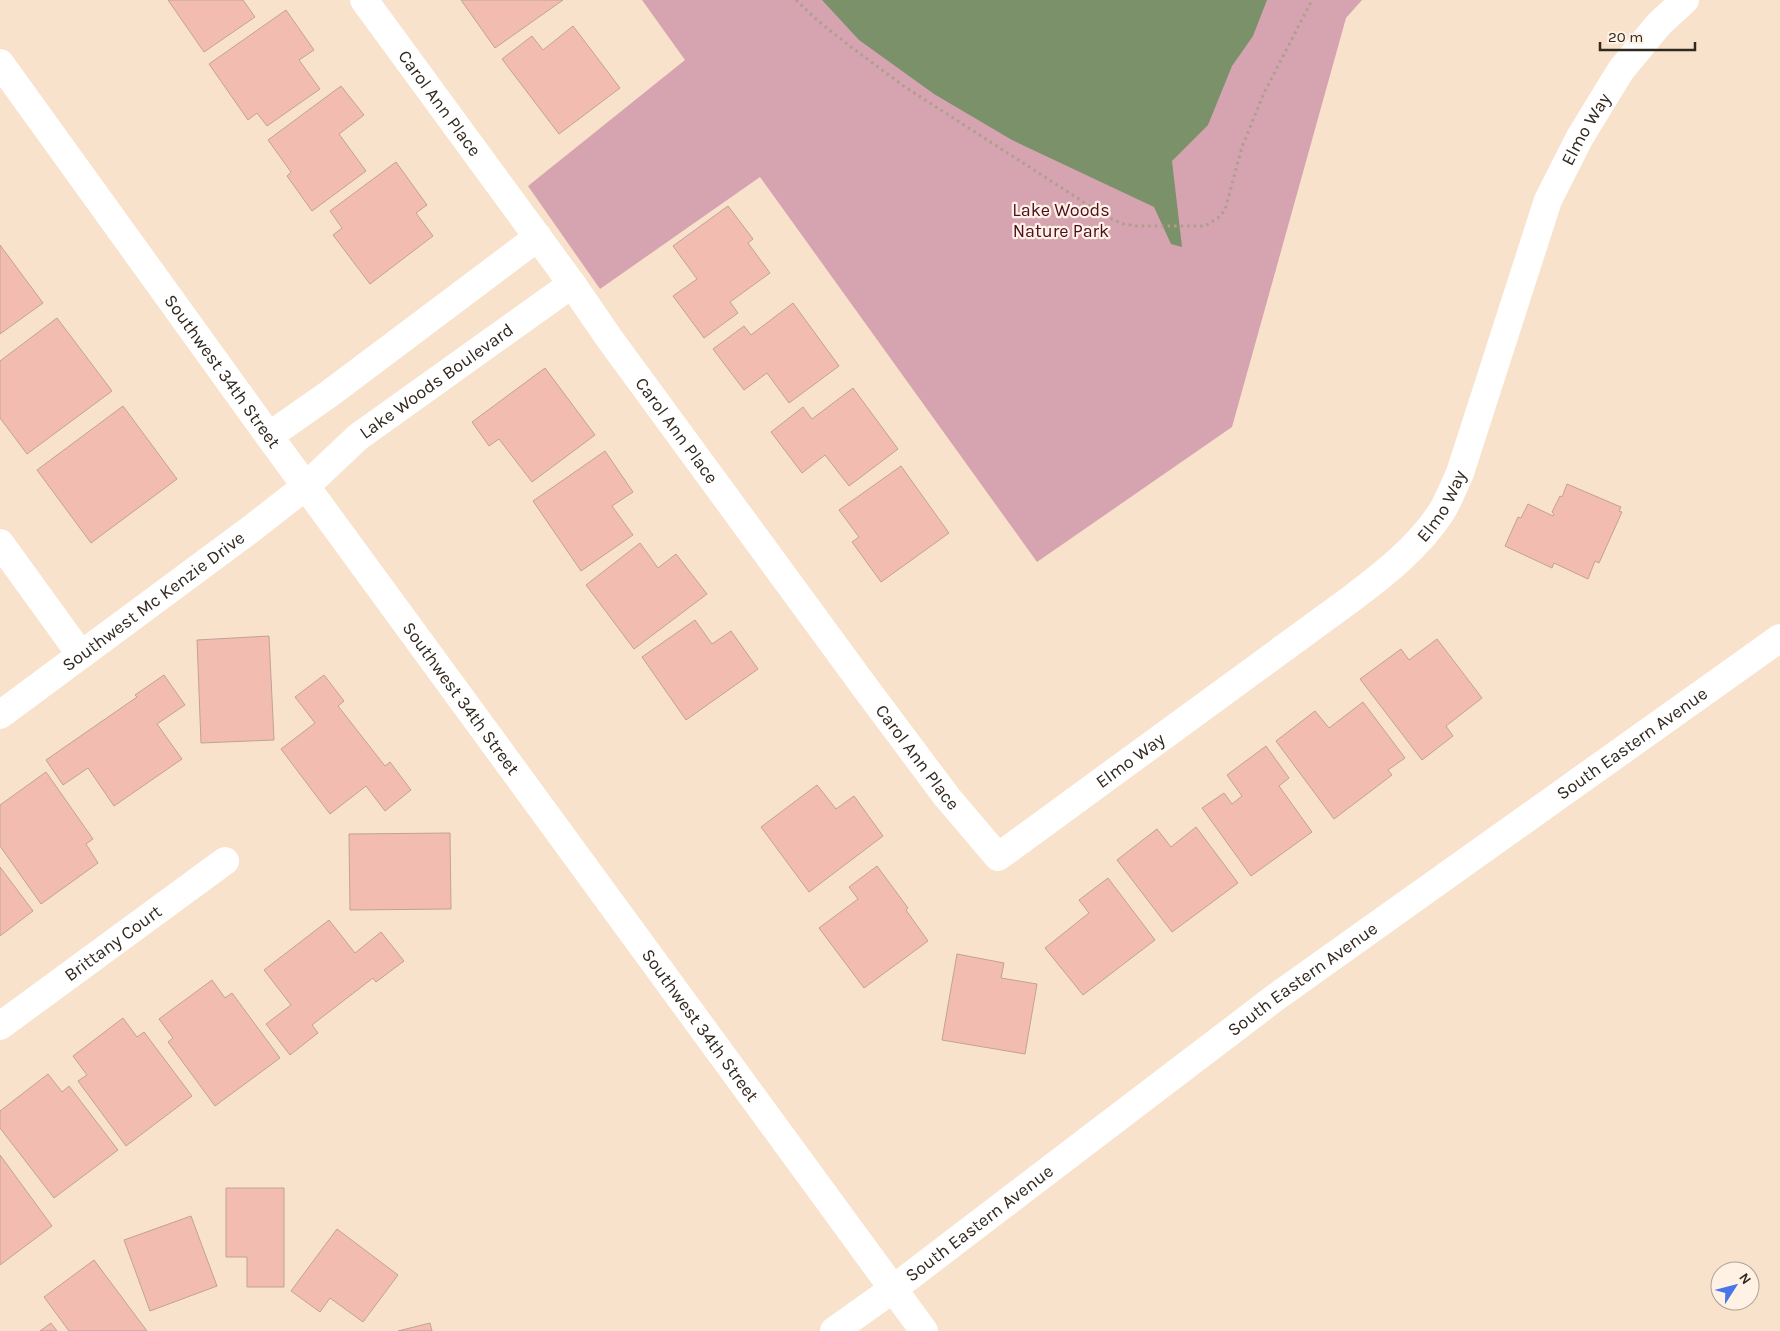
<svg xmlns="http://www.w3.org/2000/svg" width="1780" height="1331" font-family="Karla,sans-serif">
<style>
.green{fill:#d5a4b0}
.water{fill:#7b9169}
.building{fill:#f2bdb0;stroke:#c1a199}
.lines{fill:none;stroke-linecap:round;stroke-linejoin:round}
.path{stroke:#b09e8d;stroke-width:3;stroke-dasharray:2.5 4;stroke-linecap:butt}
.minor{stroke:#fff;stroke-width:28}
.labels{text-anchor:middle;stroke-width:4.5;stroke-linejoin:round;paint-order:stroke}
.street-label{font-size:18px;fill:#312820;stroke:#fff1e3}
.park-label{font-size:18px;fill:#4b0d25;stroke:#fff1e3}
</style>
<rect width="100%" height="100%" fill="#f9e2cb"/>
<path class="green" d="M642,0H1362L1346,18L1232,427L1037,562L760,177L600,289L528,186L685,60Z"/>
<path class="water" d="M822,0H1267L1253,36L1232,66L1208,125L1172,161L1182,247L1171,244L1154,207L1012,140L934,94L859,40Z"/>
<path class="building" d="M168,0H243L255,17L204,52Z
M461,0H563L495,48Z
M286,10L314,50L299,60L320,89L267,126L257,113L248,120L209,64Z
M573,26L620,88L559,134L502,59L532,36L543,50Z
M341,86L364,115L339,134L366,171L312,211L287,176L291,172L268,140Z
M396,162L427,205L416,213L433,236L370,284L333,235L342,228L330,211Z
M728,206L753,239L748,243L770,273L730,302L738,313L704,338L673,296L697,279L673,246Z
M0,245L43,303L0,334Z
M793,303L839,366L789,403L767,373L744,390L713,349L744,326L751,335Z
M57,318L112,391L27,454L0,418V361Z
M545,368L595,435L532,482L499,439L489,446L472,422Z
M853,388L898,449L849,486L825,455L802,473L771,432L803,407L812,419Z
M123,406L177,479L91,543L37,470Z
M605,451L633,492L612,506L633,535L581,571L533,501Z
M901,466L949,533L881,582L852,542L859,537L839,510Z
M1567,484L1621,507L1619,511L1622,512L1599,563L1595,561L1588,579L1554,563L1552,568L1505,546L1518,517L1521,518L1528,504L1553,516L1554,514L1552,512L1560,496L1562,497Z
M640,543L658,568L676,554L707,594L634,649L586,585Z
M695,620L712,644L731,631L758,669L686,720L642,657Z
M269,636L274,740L201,743L197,640Z
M1437,639L1482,698L1446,726L1453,736L1422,760L1360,679L1401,649L1409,660Z
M164,675L185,705L157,724L182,759L114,806L88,768L63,785L46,760L137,697L135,695Z
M324,675L344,701L338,706L385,766L390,762L411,790L385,811L366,786L330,814L281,749L315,723L295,697Z
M1363,702L1405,758L1388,770L1392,775L1334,819L1276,741L1315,711L1329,728Z
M1266,746L1289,778L1279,786L1312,832L1251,876L1202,808L1224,793L1232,804L1242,796L1227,775Z
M46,772L93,839L86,844L98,863L41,904L0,846V805Z
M817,785L836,809L854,796L883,836L809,892L761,827Z
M1196,827L1238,883L1172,932L1117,860L1157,829L1171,847Z
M450,833L451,909L350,910L349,834Z
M877,866L908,908L906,910L928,941L864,988L819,928L858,899L849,887Z
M0,867L33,911L0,936Z
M1108,878L1155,940L1083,995L1045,948L1089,913L1079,900Z
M329,920L355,953L381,932L404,961L376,982L373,978L312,1025L318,1033L290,1055L266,1024L291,1005L264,970Z
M957,954L1004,963L1001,978L1037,984L1025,1054L942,1040Z
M212,980L225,998L232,993L280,1058L215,1106L168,1042L173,1038L159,1019Z
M123,1018L137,1037L144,1032L192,1096L126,1146L78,1081L87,1075L73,1056Z
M48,1074L62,1092L69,1086L118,1150L54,1198L0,1128V1111Z
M0,1155L52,1226L0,1265Z
M226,1188H284V1287H247V1257H226Z
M191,1216L217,1286L150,1311L124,1240Z
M337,1229L398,1275L363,1322L330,1298L320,1312L291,1291Z
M94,1260L147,1331H69L44,1297Z
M51,1323L57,1331H40Z
M430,1323L432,1331H398Z"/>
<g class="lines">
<path class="path" d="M796,0L817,20L851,47L905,87L1107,217L1124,224L1136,226H1205L1219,217L1225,210L1242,147L1264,93L1312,0"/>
<g class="minor">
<path id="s1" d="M364,0L572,284L609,338L864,686L947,797L998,857L1351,599C1384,574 1419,547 1442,511C1449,499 1454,486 1460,473L1548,200L1580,137L1621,70L1659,24L1685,0"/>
<path id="s2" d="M0,63L269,436L924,1331"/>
<path d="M269,436L329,394L538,237"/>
<path d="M0,543L81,655"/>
<path id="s3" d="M0,715L251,529L306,486L358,437L572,284"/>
<path id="s4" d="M0,1026L225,861"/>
<path id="s5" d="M834,1331L893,1289L1276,997L1780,638"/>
</g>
</g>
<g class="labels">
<g class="street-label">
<text dy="6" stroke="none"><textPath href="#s1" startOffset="128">Carol Ann Place</textPath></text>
<text dy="6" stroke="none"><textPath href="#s1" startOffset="2040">Elmo Way</textPath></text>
<text dy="6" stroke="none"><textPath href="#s2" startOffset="380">Southwest 34th Street</textPath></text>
<text dy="6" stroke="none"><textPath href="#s3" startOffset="550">Lake Woods Boulevard</textPath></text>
<text dy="6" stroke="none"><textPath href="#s1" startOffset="532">Carol Ann Place</textPath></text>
<text dy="6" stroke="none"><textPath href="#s1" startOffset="1635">Elmo Way</textPath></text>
<text dy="6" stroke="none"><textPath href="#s3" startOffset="191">Southwest Mc Kenzie Drive</textPath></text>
<text dy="6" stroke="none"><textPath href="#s2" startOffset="785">Southwest 34th Street</textPath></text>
<text dy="6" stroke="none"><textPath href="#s5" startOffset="991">South Eastern Avenue</textPath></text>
<text dy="6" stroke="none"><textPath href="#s1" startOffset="938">Carol Ann Place</textPath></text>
<text dy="6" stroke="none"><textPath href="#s1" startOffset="1230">Elmo Way</textPath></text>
<text dy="6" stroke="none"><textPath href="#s4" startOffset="140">Brittany Court</textPath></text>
<text dy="6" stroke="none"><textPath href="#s5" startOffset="586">South Eastern Avenue</textPath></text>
<text dy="6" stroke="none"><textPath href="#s2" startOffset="1190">Southwest 34th Street</textPath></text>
<text dy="6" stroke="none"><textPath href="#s5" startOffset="181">South Eastern Avenue</textPath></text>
</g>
<g class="park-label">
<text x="1061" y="216">Lake Woods<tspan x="1061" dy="21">Nature Park</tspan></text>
</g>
</g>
<g transform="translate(1735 1286) rotate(54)"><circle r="24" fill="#fff1e3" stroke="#ada195"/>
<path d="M0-4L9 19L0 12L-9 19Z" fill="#4876e8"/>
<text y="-8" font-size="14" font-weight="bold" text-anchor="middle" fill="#312820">N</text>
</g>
<path d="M1600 42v8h95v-8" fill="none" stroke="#312820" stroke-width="2.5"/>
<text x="1608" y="42" font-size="15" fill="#312820" stroke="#fff1e3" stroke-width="4" paint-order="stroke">20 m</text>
</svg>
